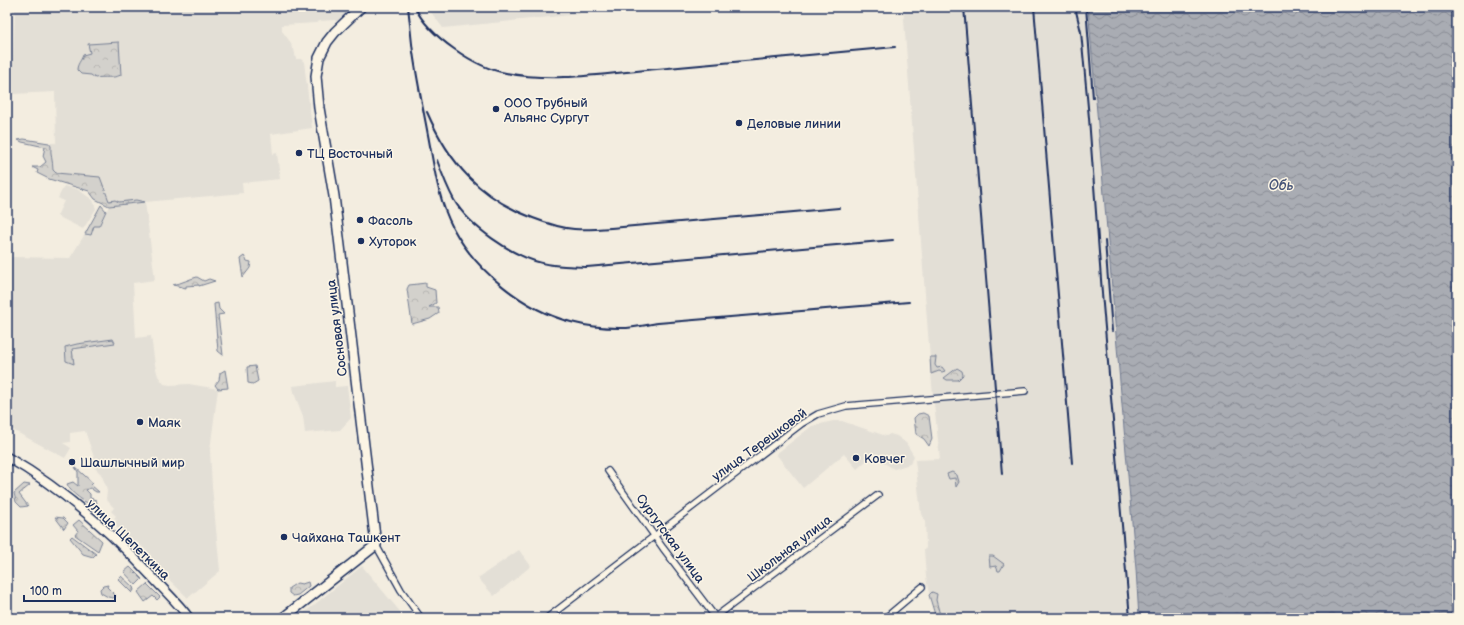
<svg xmlns="http://www.w3.org/2000/svg" width="1464" height="625" font-family="'Balsamiq Sans',sans-serif">
<style>
.built{fill:#e3dfd6}
.forest{fill:url(#forest-crowns);stroke:#778095}
.water{fill:url(#water-waves);stroke:#707a91}
.lines{fill:none;stroke-linecap:round;stroke-linejoin:round}
.minor-casing{stroke:#1b2f5e;stroke-width:8}
.secondary-casing{stroke:#1b2f5e;stroke-width:11}
.primary-casing{stroke:#1b2f5e;stroke-width:12}
.minor{stroke:#fcf5e5;stroke-width:5.5}
.secondary{stroke:#fcf5e5;stroke-width:8}
.primary{stroke:#fcf5e5;stroke-width:9}
.rail{stroke:#1b2f5e;stroke-width:2}
.poi-dot{fill:#1b2f5e;stroke:#fcf5e5;stroke-width:1.5}
.labels{text-anchor:middle;stroke-width:3;stroke-linejoin:round;paint-order:stroke}
.poi-label{font-size:13px;fill:#1b2f5e;stroke:#fcf5e5;text-anchor:start}
.street-label{font-size:13px;fill:#1b2f5e;stroke:#fcf5e5}
.water-label{font-size:14px;font-style:italic;fill:#465478;stroke:#fcf5e5}
</style>
<defs>
<pattern id="forest-crowns" width="20" height="18" patternUnits="userSpaceOnUse"><rect width="20" height="18" fill="#d3d1cc"/><path d="M2 6a3 3 0 1 1 6 0M12 15a3 3 0 1 1 6 0" fill="none" stroke="#b5b4b2"/></pattern>
<pattern id="water-waves" width="16" height="10" patternUnits="userSpaceOnUse"><rect width="16" height="10" fill="#a9acb3"/><path d="M0 5q4-4 8 0t8 0" fill="none" stroke="#898c95"/></pattern>
</defs>
<rect width="100%" height="100%" fill="#f3ede0"/>
<filter id="ink" filterUnits="userSpaceOnUse"><feTurbulence type="fractalNoise" baseFrequency=".025" numOctaves="2"/><feDisplacementMap in="SourceGraphic" scale="8" xChannelSelector="R" yChannelSelector="G"/><feConvolveMatrix kernelMatrix="1 2 1 2 8 2 1 2 1" color-interpolation-filters="sRGB"/></filter>
<g filter="url(#ink)">
<path class="built" d="M15,7H354L340,21H335V20L320,21L316,23L282,25V31L291,43L292,49H294L296,59H301L304,62L312,128L271,134L273,154L277,153L280,179L242,183L243,193L145,202L155,280L133,283L136,338L151,336L155,365L158,376L164,384L170,385L189,384L218,389L210,450L212,487L220,571L188,598L153,564L150,554L136,541L133,543L113,524L117,520L114,518L116,516L111,511L114,508L106,499L107,492L106,486L101,474L92,465L95,460L85,431L70,433V442L63,443L71,448L65,458L7,427V257L70,258L85,234L89,236L94,226H99L109,206L98,201V188L47,177L51,143H56L55,92L12,94Z
M427,7H577L580,14L443,28Z
M903,7H1088L1136,569L1139,618H936L928,589L926,577L924,550L926,548L925,521L921,514L915,460L940,459L932,385Z
M64,186L77,189L93,200L96,209L83,229L57,216L64,201L58,198Z
M335,381V387L347,386L351,418L340,430L305,433L303,416L294,393L293,386Z
M833,421H842L886,436L890,434L897,436L906,443L914,456L910,464L894,469L879,460L873,458L866,461L857,469L844,454L803,488L776,454L812,426Z
M519,550L531,566L494,596L478,578Z
M362,566L402,614L398,618H298Z"/>
<path class="forest" d="M119,42L121,75C112,79 105,76 95,78L91,75L81,74L77,70C77,64 81,61 83,55L90,53L88,44Z
M24,139L49,143L51,146C50,154 53,161 53,170L56,173L100,177L109,201L115,200L119,202L136,200L145,202L109,206L95,199L89,191L49,179L37,173L38,170L32,167H40L46,162L43,156L45,147L22,142L18,140Z
M101,205L106,211L99,226H94L91,235L85,234Z
M244,256L247,261L251,262L250,268L243,277L240,259Z
M197,277L204,281L209,279L215,281L199,286V285L186,286V288L173,285C182,283 189,279 197,277Z
M426,283V287L435,290L436,303L429,307H438L439,313L430,319L412,324L407,289L409,285Z
M218,303L219,309L224,314L218,315L223,355L218,351L214,304Z
M113,339L115,343L72,349L74,364L66,361L65,347L77,344Z
M930,357H936L935,365L937,368L942,367L945,371L942,372L939,371L931,374Z
M255,366L258,381L253,384L248,383L247,367Z
M957,368L962,371L963,375L958,380H947L944,378Z
M225,370L228,388L218,389L215,385L219,380L220,373Z
M923,413L929,416L932,439L929,446L924,439L916,434L914,418L918,414Z
M75,467L93,483L91,485L99,492H96L90,488L86,490L90,494V498L96,500L97,503L93,506C85,502 71,494 67,484L73,482L78,486V472Z
M952,472L957,475L959,482L956,487L955,478L949,479L947,474Z
M24,484L30,485L19,494L28,506L21,507L16,502L14,493Z
M55,517L63,518L68,523L64,529Z
M79,520L102,541L98,551L75,535L78,531L73,525Z
M72,536L96,554L93,557L83,554L70,538Z
M989,556H993L1004,564L1000,571H998L996,566L990,567Z
M130,567L142,579L136,585L124,572Z
M121,576L133,587L134,590L132,593L118,579Z
M308,582L309,586L298,595L293,596L289,593V588L297,583L302,584Z
M147,584L160,597L157,600L153,596L145,602L138,592Z
M108,585L107,587L116,596L113,598L108,597L101,593L100,589L103,586Z
M932,592L937,594L936,600L940,615L945,618H936L929,595Z"/>
<path class="water" d="M1088,7H1457V618H1139L1136,569Z"/>
<g class="lines">
<g class="minor-casing">
<path id="minor" d="M608,471L663,548L716,618
M376,545L401,590L421,618
M547,618L801,424L818,414L846,406L1025,391
M714,618L878,495
M885,618L922,587"/>
</g>
<g class="secondary-casing">
<path id="secondary" d="M7,457C63,489 111,532 154,579C166,592 179,604 189,618"/>
</g>
<g class="primary-casing">
<path id="primary" d="M283,618L376,545L334,196L319,108L316,76L319,58L327,42L335,32L361,7"/>
</g>
<use href="#minor" class="minor"/>
<use href="#secondary" class="secondary"/>
<use href="#primary" class="primary"/>
<path class="rail" d="M408,7C410,22 411,37 413,52C417,80 423,108 428,135C434,166 438,200 453,228C476,271 524,310 571,322C586,326 603,328 619,328C631,329 645,325 658,323L909,302
M415,7C428,36 476,68 506,73C554,83 608,73 657,69C736,62 816,54 895,47
M964,7L1002,474
M1034,7L1072,463
M1075,7L1081,32L1089,118L1102,293L1130,618
M1086,7L1093,98
M427,112C449,163 480,198 533,218C546,223 560,228 574,229C586,230 599,229 611,228L839,208
M437,160C442,174 447,187 454,200C469,226 512,256 542,263C557,267 572,266 587,267L893,240
M1105,241L1112,331"/>
</g>
</g>
<g class="poi-dot">
<circle cx="496" cy="109" r="4"/>
<circle cx="739" cy="123" r="4"/>
<circle cx="299" cy="153" r="4"/>
<circle cx="360" cy="220" r="4"/>
<circle cx="361" cy="241" r="4"/>
<circle cx="140" cy="422" r="4"/>
<circle cx="856" cy="458" r="4"/>
<circle cx="72" cy="462" r="4"/>
<circle cx="284" cy="537" r="4"/>
</g>
<g class="labels">
<g class="poi-label">
<text x="504" y="107">ООО Трубный<tspan x="504" dy="15">Альянс Сургут</tspan></text>
<text x="747" y="128">Деловые линии</text>
<text x="307" y="158">ТЦ Восточный</text>
<text x="368" y="225">Фасоль</text>
<text x="369" y="246">Хуторок</text>
<text x="148" y="427">Маяк</text>
<text x="864" y="463">Ковчег</text>
<text x="80" y="467">Шашлычный мир</text>
<text x="292" y="542">Чайхана Ташкент</text>
</g>
<g class="street-label">
<text transform="translate(336 328) rotate(-97)" y="5">Сосновая улица</text>
<text transform="translate(759 444) rotate(-36)" y="5">улица Терешковой</text>
<text transform="translate(671 538) rotate(54)" y="5">Сургутская улица</text>
<text transform="translate(129 539) rotate(44)" y="5">улица Щепеткина</text>
<text transform="translate(789 548) rotate(-37)" y="5">Школьная улица</text>
</g>
<g class="water-label">
<text x="1281" y="190">Обь</text>
</g>
</g>
<rect width="1464" height="625" fill="none" stroke="#fcf5e5" stroke-width="24"/>
<rect x="12" y="12" width="1440" height="601" fill="none" stroke="#1b2f5e" stroke-width="1.5" filter="url(#ink)"/>
<path d="M24 595v6h91v-6" fill="none" stroke="#1b2f5e" stroke-width="2"/>
<text x="30" y="595" font-size="12" fill="#1b2f5e" stroke="#fcf5e5" stroke-width="3" paint-order="stroke">100 m</text>
</svg>
